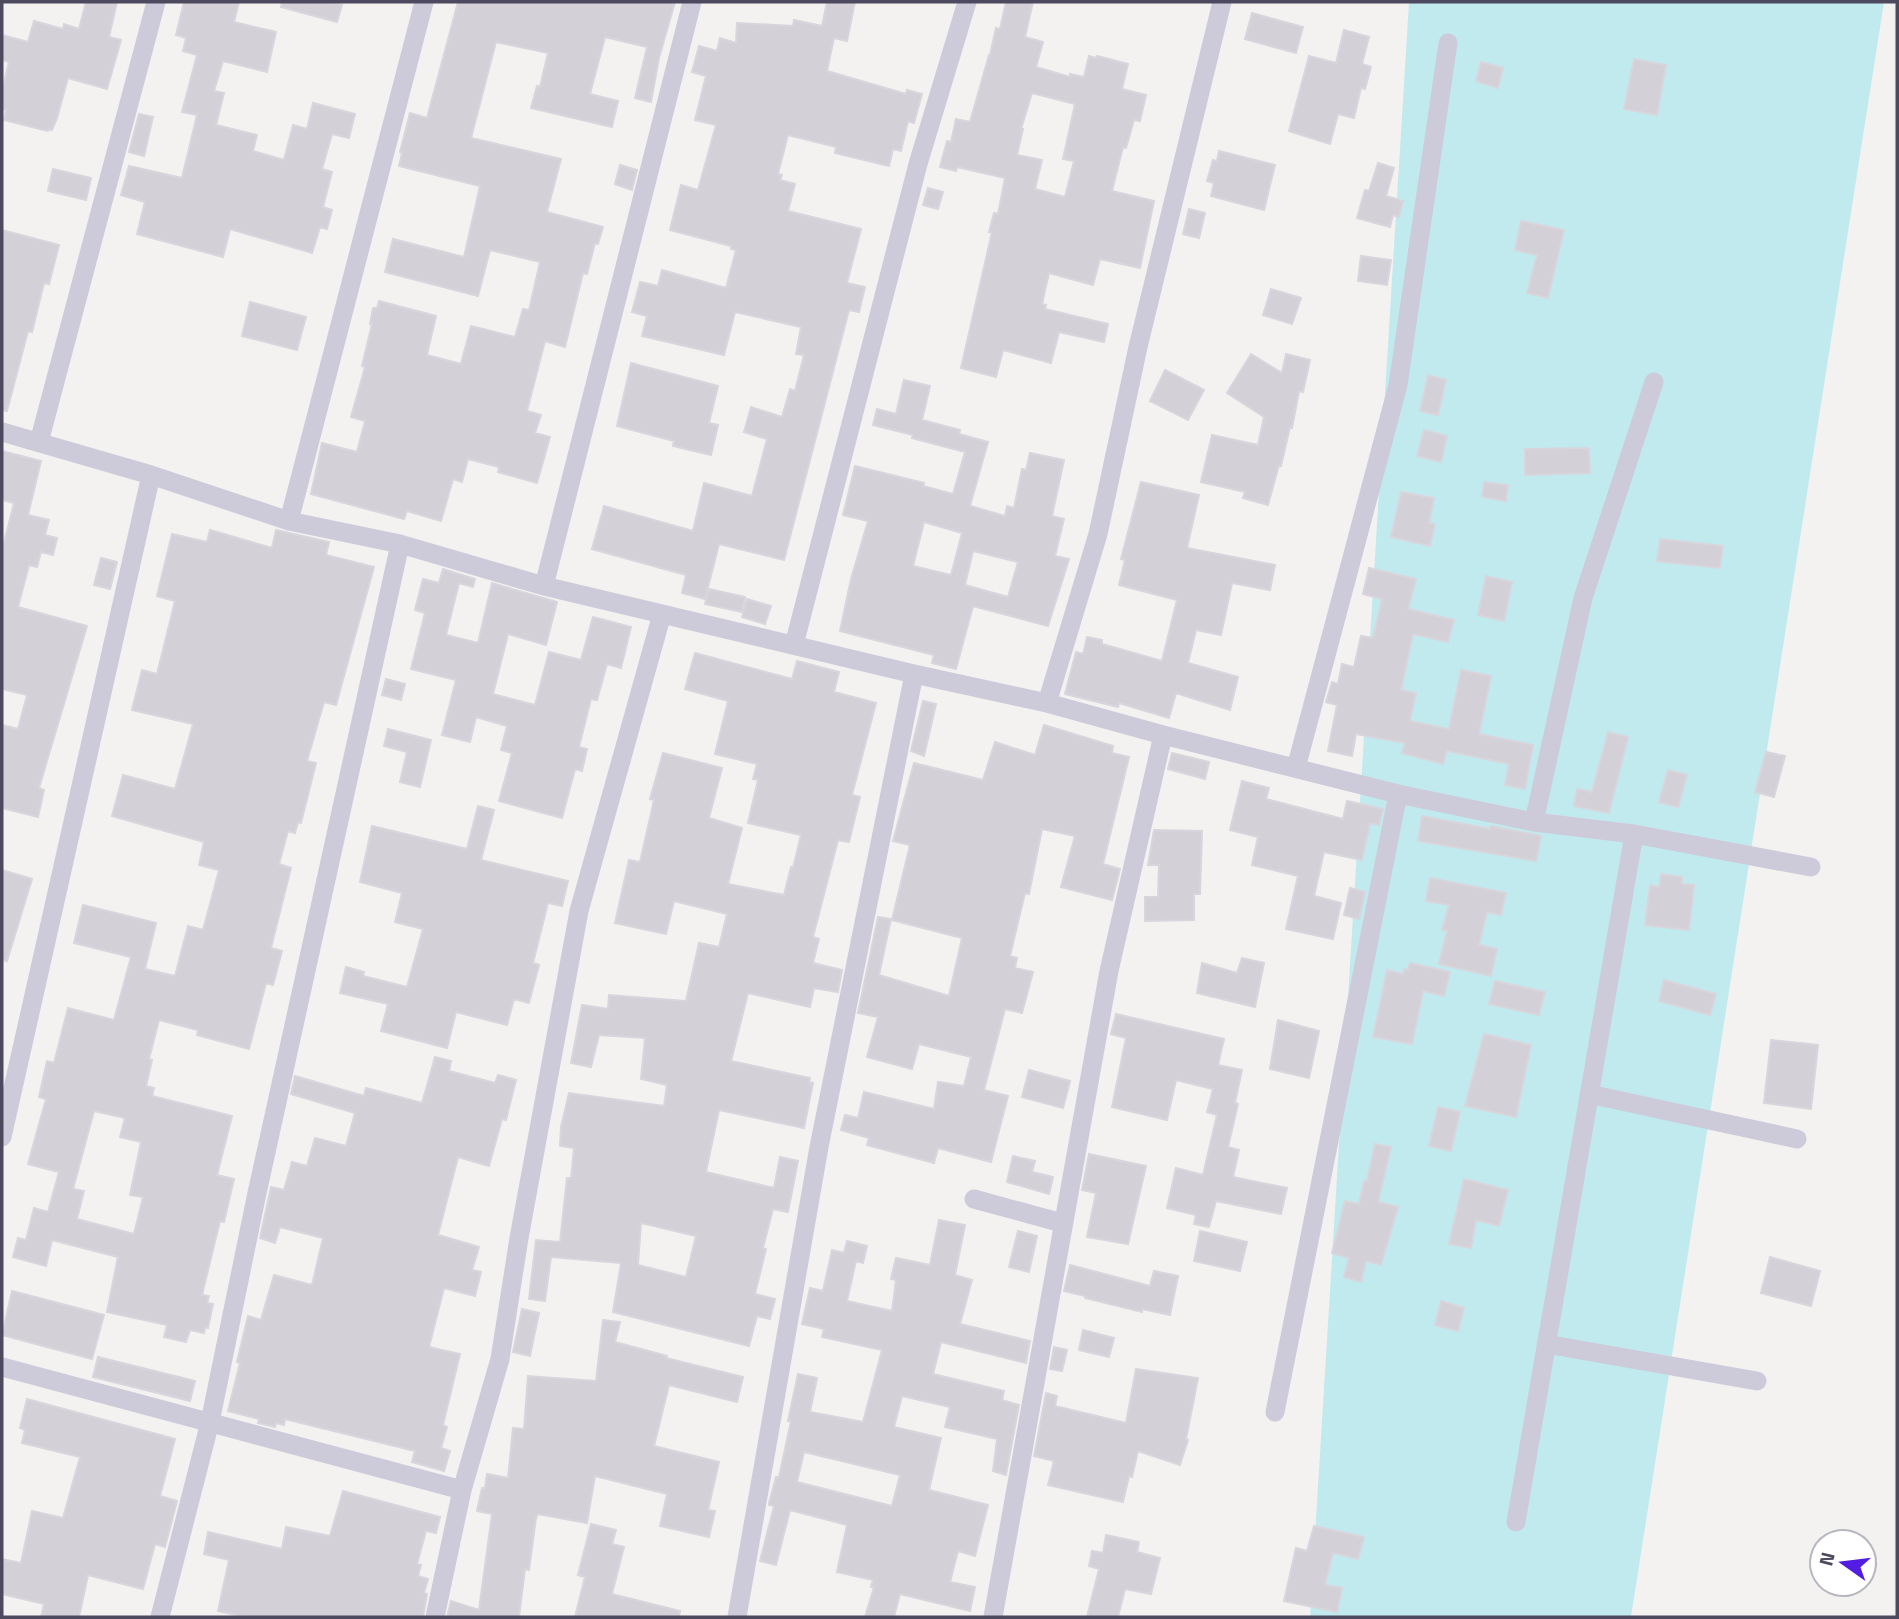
<svg xmlns="http://www.w3.org/2000/svg" width="1899" height="1619" font-family="'Titillium Web',sans-serif">
<style>
.green{fill:#c1eaef}
.building{fill:#d3d0d8;stroke:#d8d5dc;stroke-width:2;fill-rule:evenodd}
.lines{fill:none;stroke-linecap:round;stroke-linejoin:round}
.minor{stroke:#cdcbda;stroke-width:19}
</style>
<rect width="100%" height="100%" fill="#f3f2f1"/>
<path class="green" d="M1409,2H1884L1631,1617H1310Z"/>
<path class="building" d="M86,2H117L109,37L121,40L107,89L68,78L57,118L52,130L49,129L48,131L4,120L6,110L2,109V91L9,62L2,60V35L28,42L34,21L63,29L64,24L79,29Z
M184,2H239L234,22L276,32L267,72L223,61L214,91L224,93L216,125L257,135L253,151L284,160L293,125L307,129L313,103L355,114L349,138L332,134L322,169L332,172L323,207L332,210L327,229L320,227L312,253L230,229L223,257L137,234L145,202L121,195L129,166L182,178L197,115L182,112L197,55L183,51L186,38L176,35Z
M282,2H328L342,5L337,22L281,7Z
M458,2H675L659,58L651,102L635,98L647,47L605,37L590,94L618,101L612,127L531,108L537,86L540,87L548,53L496,42L471,138L561,159L547,212L603,227L598,244L595,243L587,274L583,273L565,347L545,341L527,411L541,415L535,433L550,437L537,483L498,472L499,467L468,459L462,482L453,479L441,521L407,511L404,519L311,494L322,443L357,452L365,421L351,417L365,367L362,366L372,324H370L373,308H377L379,301L436,316L427,355L461,364L471,326L515,337L523,309L529,310L540,262L490,250L478,296L385,272L393,239L464,257L480,186L399,166L402,153L400,152L410,113L427,118Z
M827,2H855L847,41L834,38L827,71L906,94L907,90L922,94L914,123L908,121L901,151L893,149L889,166L835,153L836,147L788,135L778,174L782,175L780,180L795,184L788,211L861,229L847,283L865,287L859,312L849,310L784,560L719,544L705,599L682,593L686,575L592,549L604,506L693,531L704,483L752,496L767,439L744,432L751,407L782,417L790,389L795,391L804,355L796,354L801,327L735,312L724,355L642,336L647,316L632,312L640,282L658,286L662,270L726,288L736,250L731,249V246L670,230L681,185L698,190L716,125L695,120L706,76L692,72L699,46L717,51L720,38L736,43L737,23L793,26L794,20L822,26Z
M1006,2H1033L1025,37L1043,42L1036,67L1070,77V74L1084,77L1089,56L1096,58L1097,56L1128,64L1122,89L1146,95L1140,121L1134,120L1126,148L1123,147L1112,191L1154,201L1140,268L1100,259L1093,285L1049,273L1042,304L1046,305L1045,309L1108,324L1104,342L1059,332L1051,363L1003,350L996,377L961,368L992,232H989L994,213L998,214L1005,178L957,167L956,171L940,167L947,141L951,142L956,119L970,122L989,55H990L996,28L1000,29ZM1032,93L1075,104L1063,159L1074,161L1065,197L1035,189L1042,160L1017,155L1023,129H1021Z
M1252,13L1303,27L1296,53L1245,39Z
M1344,30L1369,37L1362,64L1371,67L1365,89L1361,88L1354,118L1338,114L1330,144L1289,131L1309,56L1336,63Z
M1634,59L1666,65L1657,115L1624,109Z
M1481,62L1503,68L1498,88L1476,81Z
M139,114L153,117L144,156L129,152Z
M1219,151L1275,165L1264,210L1211,196L1214,183L1207,181L1213,160L1217,161Z
M1378,163L1394,168L1386,196L1403,201L1399,217L1393,215L1390,227L1357,218L1365,190L1369,191Z
M620,165L637,170L632,190L615,184Z
M53,169L91,178L86,200L48,191Z
M928,188L943,192L938,209L923,205Z
M1189,209L1205,213L1199,238L1183,234Z
M1521,221L1564,230L1548,298L1527,293L1537,255L1515,250Z
M2,230L59,245L49,284L44,283L32,332L28,331L7,411L2,410Z
M1361,256L1391,260L1387,285L1358,281Z
M1271,289L1301,298L1292,324L1263,315Z
M250,302L306,317L297,350L242,336Z
M1251,354L1282,373L1286,354L1310,360L1303,392L1299,391L1292,428L1290,427L1281,466L1279,465L1268,505L1243,498L1245,492L1201,482L1212,435L1258,445L1264,417L1227,393Z
M631,363L718,386L709,423L718,425L711,455L673,446L674,441L617,426Z
M1165,370L1204,390L1188,420L1150,401Z
M1428,375L1446,380L1438,415L1420,411Z
M904,380L930,386L922,420L960,430L959,434L988,442L970,506L1005,516L1007,506L1014,508L1022,469L1026,470L1030,453L1064,460L1052,516L1064,519L1055,556L1069,559L1048,626L973,606L956,669L932,663L934,655L840,631L851,579L868,521L843,515L855,466L924,483L923,486L953,494L965,452L912,438L913,435L873,425L877,409L896,414ZM924,522L962,533L951,575L913,566ZM973,551L1018,562L1008,597L965,585Z
M1424,430L1447,436L1441,462L1417,456Z
M1589,448L1590,473L1525,475V449Z
M2,451L41,461L28,515L49,520L45,535L57,538L53,555L41,552L37,567L29,565L18,607L87,626L39,788L44,790L38,817L2,808V725L18,729L27,695L2,689V551L14,503L2,500Z
M1141,482L1199,495L1187,548L1275,565L1270,590L1232,583L1221,635L1196,630L1188,663L1238,677L1230,710L1176,693L1169,718L1119,703L1118,707L1065,694L1076,652L1083,654L1087,637L1102,640V644L1162,661L1177,600L1119,585L1125,560L1121,559Z
M1484,482L1508,485L1506,501L1482,497Z
M1401,492L1434,498L1429,523L1435,524L1430,546L1391,537Z
M210,530L272,548L276,530L329,542L326,555L374,567L336,705L324,702L307,761L316,763L301,823L298,822L295,833L288,831L279,864L291,868L271,948L282,951L273,985L266,983L249,1049L197,1035L198,1030L159,1020L149,1059L152,1060L146,1086L154,1088L152,1096L232,1116L217,1175L234,1179L224,1222L220,1221L202,1295L209,1296L207,1303L213,1304L208,1328L205,1327L204,1333L190,1330L186,1342L164,1337L167,1325L107,1312L118,1257L52,1240L46,1266L13,1257L18,1238L26,1240L34,1208L48,1212L59,1172L28,1164L46,1099L39,1097L47,1061L54,1063L68,1008L114,1020L131,957L74,943L83,905L156,923L145,969L175,976L188,926L203,930L219,870L199,865L204,842L112,816L123,775L175,789L193,724L132,710L142,670L157,674L175,601L157,596L172,534L207,542ZM94,1111L125,1118L120,1137L141,1142L130,1195L143,1197L134,1234L77,1219L84,1191L73,1189Z
M1660,539L1723,546L1720,568L1657,561Z
M101,558L117,562L110,589L94,585Z
M1369,568L1416,579L1408,609L1454,620L1448,642L1413,634L1401,690L1416,693L1410,721L1449,729L1461,670L1491,676L1479,734L1533,745L1525,789L1505,785L1509,764L1447,751L1443,764L1402,753L1405,743L1356,734L1352,756L1328,751L1337,705L1326,702L1332,682L1338,684L1342,664L1354,667L1361,636L1373,638L1382,599L1363,594Z
M443,569L475,579L473,587L459,583L446,635L478,643L492,583L557,602L546,645L508,634L493,694L535,705L549,652L581,660L593,617L631,627L621,668L607,664L597,700L591,699L579,747L587,749L582,771L575,769L562,818L499,801L512,753L501,750L507,726L476,717L470,742L442,735L456,680L411,669L425,613L415,610L423,579L439,583Z
M1486,576L1512,582L1504,621L1478,615Z
M709,589L745,597L742,612L705,604Z
M747,599L771,606L765,624L742,617Z
M695,653L792,679L797,661L839,672L834,692L876,703L852,795L860,797L849,842L838,840L813,937L819,939L813,963L842,970L838,992L814,988L810,1007L748,993L731,1061L810,1078L809,1082L813,1083L804,1128L719,1110L706,1172L774,1188L780,1157L798,1161L788,1212L773,1209L763,1248L766,1249L755,1294L775,1299L770,1319L757,1316L749,1346L613,1312L621,1263L551,1257L545,1301L529,1299L536,1240L560,1242L567,1178H571L574,1148L560,1146L561,1127L569,1093L664,1106L667,1085L641,1079L645,1038L599,1035L591,1067L571,1063L582,1005L608,1009L609,995L686,1001L699,943L719,947L727,914L674,901L666,934L615,923L629,860L640,862L654,800L650,799L663,753L722,768L709,818L742,828L728,884L784,895L791,867L793,868L801,835L748,823L758,780L753,779L757,764L715,754L728,701L685,689ZM641,1223L696,1236L686,1277L638,1265Z
M386,679L405,684L401,700L382,695Z
M923,701L936,704L924,756L911,751Z
M1044,725L1113,746L1112,753L1129,757L1103,864L1120,869L1112,900L1061,887L1075,836L1042,829L1029,894L1025,893L1010,956L1017,958L1015,968L1033,972L1022,1013L1005,1009L984,1090L1008,1096L991,1162L938,1148L934,1163L867,1145L869,1138L841,1130L845,1115L858,1118L864,1092L934,1109L938,1082L964,1086L971,1057L919,1044L912,1069L867,1057L878,1017L858,1013L878,917L891,919L879,975L949,996L962,938L892,920L910,845L893,841L914,763L983,780L995,742L1035,755Z
M388,729L431,740L420,787L400,782L407,752L384,746Z
M1608,732L1628,737L1609,813L1574,806L1577,789L1592,792Z
M1766,752L1785,756L1774,797L1755,792Z
M1172,753L1209,762L1205,779L1168,769Z
M1668,770L1687,775L1678,807L1659,802Z
M1242,781L1269,788L1266,799L1343,819L1347,801L1383,809L1379,825L1370,823L1362,860L1324,852L1314,896L1341,903L1333,939L1286,929L1298,876L1252,865L1258,837L1230,830Z
M478,806L494,810L481,860L568,881L562,906L548,903L533,963L539,965L529,1003L514,999L507,1025L456,1012L447,1048L381,1031L388,1004L340,993L346,967L364,972L363,976L407,987L423,929L395,922L402,893L360,882L372,826L467,849Z
M1422,816L1490,829L1491,826L1541,836L1536,861L1418,841Z
M1154,830L1202,831L1200,894H1194V920L1145,921V897H1158L1159,865H1148Z
M2,870L32,879L7,961L2,960Z
M1661,874L1682,877V884L1694,885L1689,930L1645,925L1650,885L1659,887Z
M1430,878L1506,893L1501,915L1487,912L1479,945L1497,949L1491,976L1439,964L1447,931L1442,930L1449,905L1426,901Z
M1350,888L1365,892L1359,919L1344,915Z
M1242,958L1264,963L1255,1007L1197,993L1202,963L1237,973Z
M1410,963L1450,972L1444,996L1423,991L1412,1044L1373,1037L1387,970L1403,974L1404,969L1408,970Z
M1664,980L1716,994L1710,1015L1659,1001Z
M1495,981L1545,992L1539,1015L1489,1004Z
M1116,1014L1224,1039L1218,1065L1242,1070L1235,1103L1238,1104L1228,1147L1239,1150L1233,1177L1287,1188L1281,1214L1216,1201L1209,1227L1194,1224L1196,1215L1167,1208L1176,1168L1203,1175L1217,1115L1207,1112L1213,1089L1176,1080L1167,1120L1112,1107L1126,1038L1111,1034Z
M1278,1020L1319,1031L1309,1078L1270,1069Z
M1484,1034L1531,1045L1516,1117L1465,1106Z
M1771,1040L1818,1045L1811,1109L1764,1103Z
M435,1057L451,1061L449,1071L495,1083L498,1075L516,1080L506,1120L502,1119L489,1166L458,1157L438,1235L479,1247L472,1270L481,1272L475,1296L444,1288L429,1347L460,1354L443,1425L447,1427L441,1448L450,1451L444,1471L412,1462L415,1451L285,1419L284,1425L276,1423L275,1427L258,1423L259,1419L228,1411L240,1363L237,1362L248,1316L261,1320L274,1275L312,1285L323,1238L280,1227L275,1243L260,1238L271,1187L284,1190L292,1162L307,1166L315,1138L346,1146L355,1113L291,1094L295,1076L364,1096L366,1088L422,1103Z
M1029,1070L1070,1081L1063,1108L1022,1097Z
M1438,1107L1460,1112L1451,1151L1429,1146Z
M1375,1144L1391,1147L1378,1202L1398,1207L1381,1265L1366,1261L1361,1282L1344,1277L1349,1258L1332,1253L1345,1201L1359,1204L1364,1181H1367Z
M1089,1154L1146,1166L1128,1244L1087,1237L1096,1193L1082,1190Z
M1013,1156L1035,1161L1032,1172L1053,1177L1049,1194L1007,1182Z
M1464,1179L1508,1190L1499,1226L1476,1220L1471,1248L1449,1244Z
M939,1220L965,1225L955,1275L972,1280L960,1324L1030,1341L1026,1363L941,1342L933,1374L1004,1391L1002,1400L1019,1405L1006,1475L993,1471L997,1439L945,1427L950,1407L902,1396L894,1427L941,1438L929,1490L988,1505L975,1556L958,1551L950,1582L975,1587L970,1611L900,1594L894,1617H865L874,1587H871L873,1580L837,1572L847,1525L790,1510L776,1565L760,1561L774,1506L769,1505V1503L776,1477H779L791,1421H788L798,1374L817,1378L810,1412L863,1422L882,1350L822,1337L824,1329L802,1324L810,1288L823,1291L832,1250L844,1253L847,1241L867,1246L863,1263L856,1261L847,1301L892,1311L896,1280L891,1279L896,1258L930,1265ZM804,1452L900,1475L892,1506L797,1482Z
M1018,1231L1037,1236L1029,1272L1009,1267Z
M1200,1231L1247,1242L1240,1271L1194,1261Z
M1770,1257L1820,1271L1811,1306L1761,1293Z
M1070,1265L1150,1286L1154,1271L1178,1276L1170,1315L1142,1309V1312L1085,1298V1296L1064,1291Z
M12,1291L104,1315L92,1359L2,1335Z
M1441,1301L1464,1308L1458,1331L1435,1325Z
M522,1309L539,1313L530,1356L513,1352Z
M603,1320L620,1322L615,1342L667,1356L666,1358L743,1377L737,1402L669,1385L654,1446L719,1462L708,1510L715,1511L709,1537L660,1526L667,1494L595,1476L587,1523L538,1514L536,1518L529,1570L525,1569L519,1617H447L451,1601L479,1610L492,1514L477,1511L482,1488H485L487,1474L508,1478L513,1428L524,1429L528,1376L596,1381Z
M1083,1330L1114,1338L1109,1357L1079,1350Z
M1054,1347L1067,1350L1062,1371L1050,1369Z
M98,1357L195,1381L190,1401L93,1377Z
M1136,1369L1198,1378L1186,1439L1188,1440L1180,1465L1138,1451L1132,1477L1129,1476L1123,1502L1048,1485L1054,1461L1034,1456L1046,1393L1057,1396L1055,1406L1126,1423Z
M27,1399L175,1439L160,1496L177,1501L165,1547L155,1544L143,1589L88,1575L79,1617H41L44,1604L2,1594V1559L21,1563L32,1511L63,1518L80,1457L22,1443L25,1430L20,1428Z
M343,1491L440,1517L436,1533L426,1531L417,1564L421,1565L418,1576L428,1579L424,1593L427,1594L423,1617H246L218,1611L229,1560L204,1554L208,1532L282,1549L286,1527L330,1536Z
M591,1524L616,1530L612,1544L624,1547L612,1594L680,1611L679,1617H575L585,1577L578,1575Z
M1314,1526L1364,1537L1358,1559L1333,1553L1325,1585L1342,1588L1337,1612L1284,1601L1296,1548L1307,1551Z
M1106,1535L1139,1542L1137,1552L1160,1558L1151,1594L1125,1589L1118,1617H1087L1099,1569L1089,1566L1092,1551L1103,1553Z"/>
<g class="lines">
<path class="minor" d="M2,432L151,475L289,521L400,544L544,586L662,614L914,674L1047,703L1163,735L1398,794L1534,822L1634,834L1811,867
M39,442L156,2
M289,521L424,2
M544,586L692,2
M794,645L918,164L967,2
M1047,703L1098,534L1138,347L1222,2
M1296,768L1398,385L1448,43
M1534,822L1583,598L1654,382
M1589,1094L1797,1139
M2,1137L151,475
M974,1199L1062,1223
M1546,1344L1757,1381
M2,1367L462,1490
M1275,1412L1398,794
M1516,1522L1634,834
M160,1617L210,1422L257,1193L400,544
M435,1617L462,1490L500,1359L519,1238L579,911L662,614
M737,1617L819,1147L914,674
M993,1617L1109,971L1163,735"/>
</g>
<rect width="1899" height="1619" fill="none" stroke="#4d495e" stroke-width="7"/>
<g transform="translate(1843 1563) rotate(284)"><circle r="33" fill="#ffffff" stroke="#b8b6bf" stroke-width="2"/>
<path d="M0-5L12 26L0 18L-12 26Z" fill="#521ce1"/>
<text y="-10" font-size="19" font-weight="bold" text-anchor="middle" fill="#4d495e">N</text>
</g>
</svg>
